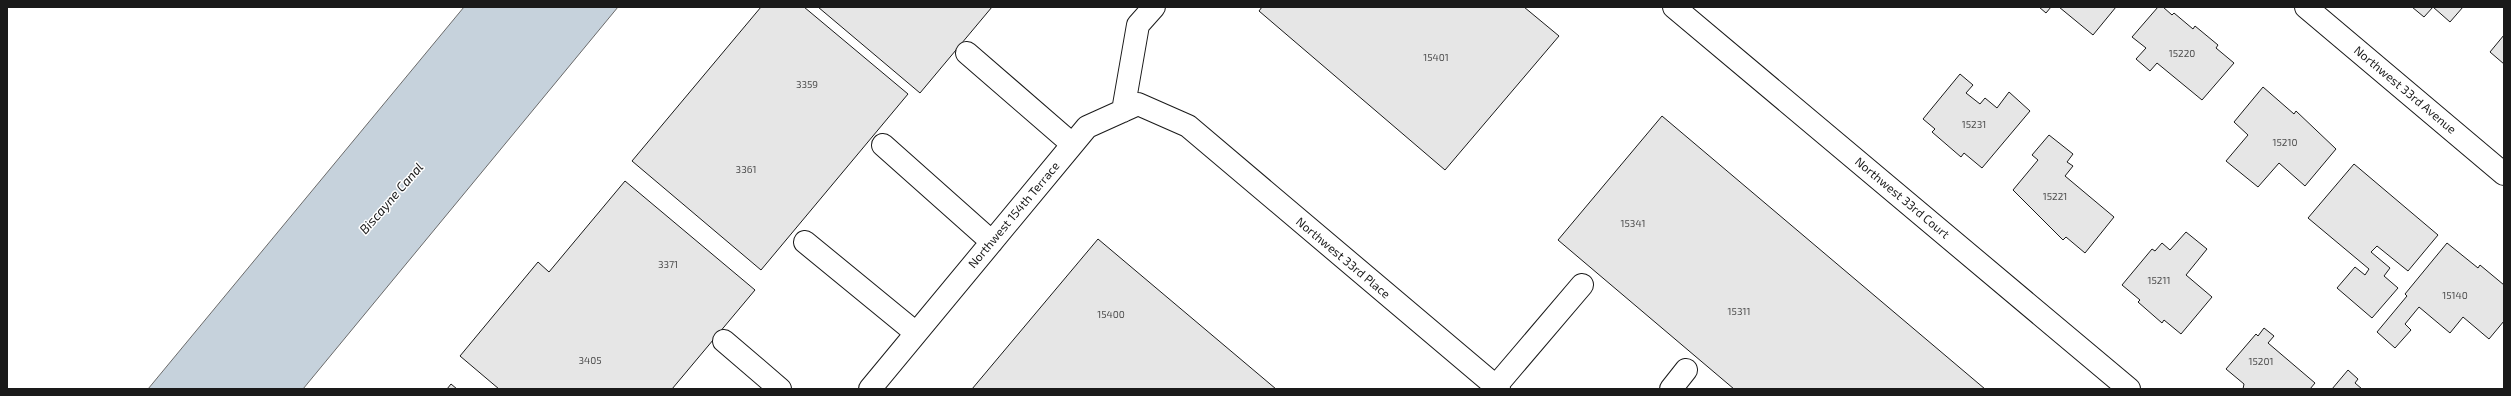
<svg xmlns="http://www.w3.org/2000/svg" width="2511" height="396" font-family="'Exo 2',sans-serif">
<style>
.water{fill:#c6d2dc;stroke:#6a6a6a}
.building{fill:#e6e6e6;stroke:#1a1a1a}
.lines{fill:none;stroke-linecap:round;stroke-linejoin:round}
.minor-casing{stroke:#1a1a1a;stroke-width:24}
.minor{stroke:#fff;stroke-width:22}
.labels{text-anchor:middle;stroke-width:3;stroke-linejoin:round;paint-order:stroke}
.number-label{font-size:10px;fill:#4d4d4d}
.street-label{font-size:12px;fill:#1a1a1a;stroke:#fff}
.water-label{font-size:13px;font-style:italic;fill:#1a1a1a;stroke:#fff}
</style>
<rect width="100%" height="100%" fill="#fff"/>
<path class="water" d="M464,7H618L303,389H148Z"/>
<path class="building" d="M761,7H804L908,94L761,270L632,161Z
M818,7H992L920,93Z
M1262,7H1524L1559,36L1445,170L1259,11Z
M2039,7H2051L2046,13Z
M2059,7H2116L2093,35Z
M2158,7H2163L2172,15L2174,13L2193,29L2195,26L2218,45L2216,48L2234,63L2202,100L2157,63L2150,71L2136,59L2146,48L2132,37Z
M2412,7H2433L2424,17Z
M2433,7H2463L2450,22Z
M2504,35V64L2490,52Z
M1960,74L1973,85L1966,93L1980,104L1985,98L1997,108L2009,92L2030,111L1982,168L1964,153L1961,157L1932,132L1935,129L1923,119Z
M2263,87L2294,114L2296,111L2336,149L2305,186L2279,163L2258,187L2226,161L2248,135L2234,122Z
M1662,116L1985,389H1734L1558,240Z
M2049,135L2073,154L2067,162L2073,166L2065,176L2114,217L2085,253L2066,237L2063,240L2013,190L2038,160L2032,155Z
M2354,164L2438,235L2408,271L2377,246L2371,252L2390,268L2384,276L2398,288L2372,318L2337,288L2355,267L2365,275L2369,269L2308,218Z
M625,181L755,290L672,389H499L460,356L538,262L549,272Z
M2186,232L2207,249L2186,275L2212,297L2181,334L2164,320L2162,323L2138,302L2140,300L2122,285L2152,249L2155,251L2162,243L2170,250Z
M1098,239L1276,389H972Z
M2447,243L2478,268L2480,265L2504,285V321L2489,339L2463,317L2450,333L2419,307L2405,324L2411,330L2395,348L2377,332L2407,296L2405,294Z
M2264,328L2274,336L2268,343L2315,383L2310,389H2243L2244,384L2226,369L2256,334L2258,336Z
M2348,370L2358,379L2355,383L2362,389H2332Z
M451,384L457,389H447Z"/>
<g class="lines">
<g class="minor-casing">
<path id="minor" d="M1674,7L2129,389
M2306,7L2504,174
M967,53L1072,144
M1123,111L1138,25L1154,7
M883,145L992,242
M805,242L916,333
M724,341L780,389
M1496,386L1582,285
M870,389L1087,127L1138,104L1188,126L1499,389
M1671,389L1686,370"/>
</g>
<use href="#minor" class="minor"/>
</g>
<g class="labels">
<g class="number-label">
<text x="2182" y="57">15220</text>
<text x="1436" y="61">15401</text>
<text x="807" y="88">3359</text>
<text x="1974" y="128">15231</text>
<text x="2285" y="146">15210</text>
<text x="746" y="173">3361</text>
<text x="2055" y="200">15221</text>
<text x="1633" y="227">15341</text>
<text x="668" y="268">3371</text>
<text x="2159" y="284">15211</text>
<text x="2455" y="299">15140</text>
<text x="1739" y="315">15311</text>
<text x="1111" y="318">15400</text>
<text x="590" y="364">3405</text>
<text x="2261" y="365">15201</text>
</g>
<g class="street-label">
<text transform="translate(2405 90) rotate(40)" y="4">Northwest 33rd Avenue</text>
<text transform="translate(1902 198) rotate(40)" y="4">Northwest 33rd Court</text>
<text transform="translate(1014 215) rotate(-50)" y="4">Northwest 154th Terrace</text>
<text transform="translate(1343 258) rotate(40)" y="4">Northwest 33rd Place</text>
</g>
<g class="water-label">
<text transform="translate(391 198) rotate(-49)" y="5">Biscayne Canal</text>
</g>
</g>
<rect width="2511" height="396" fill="none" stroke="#1a1a1a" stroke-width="16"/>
</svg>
